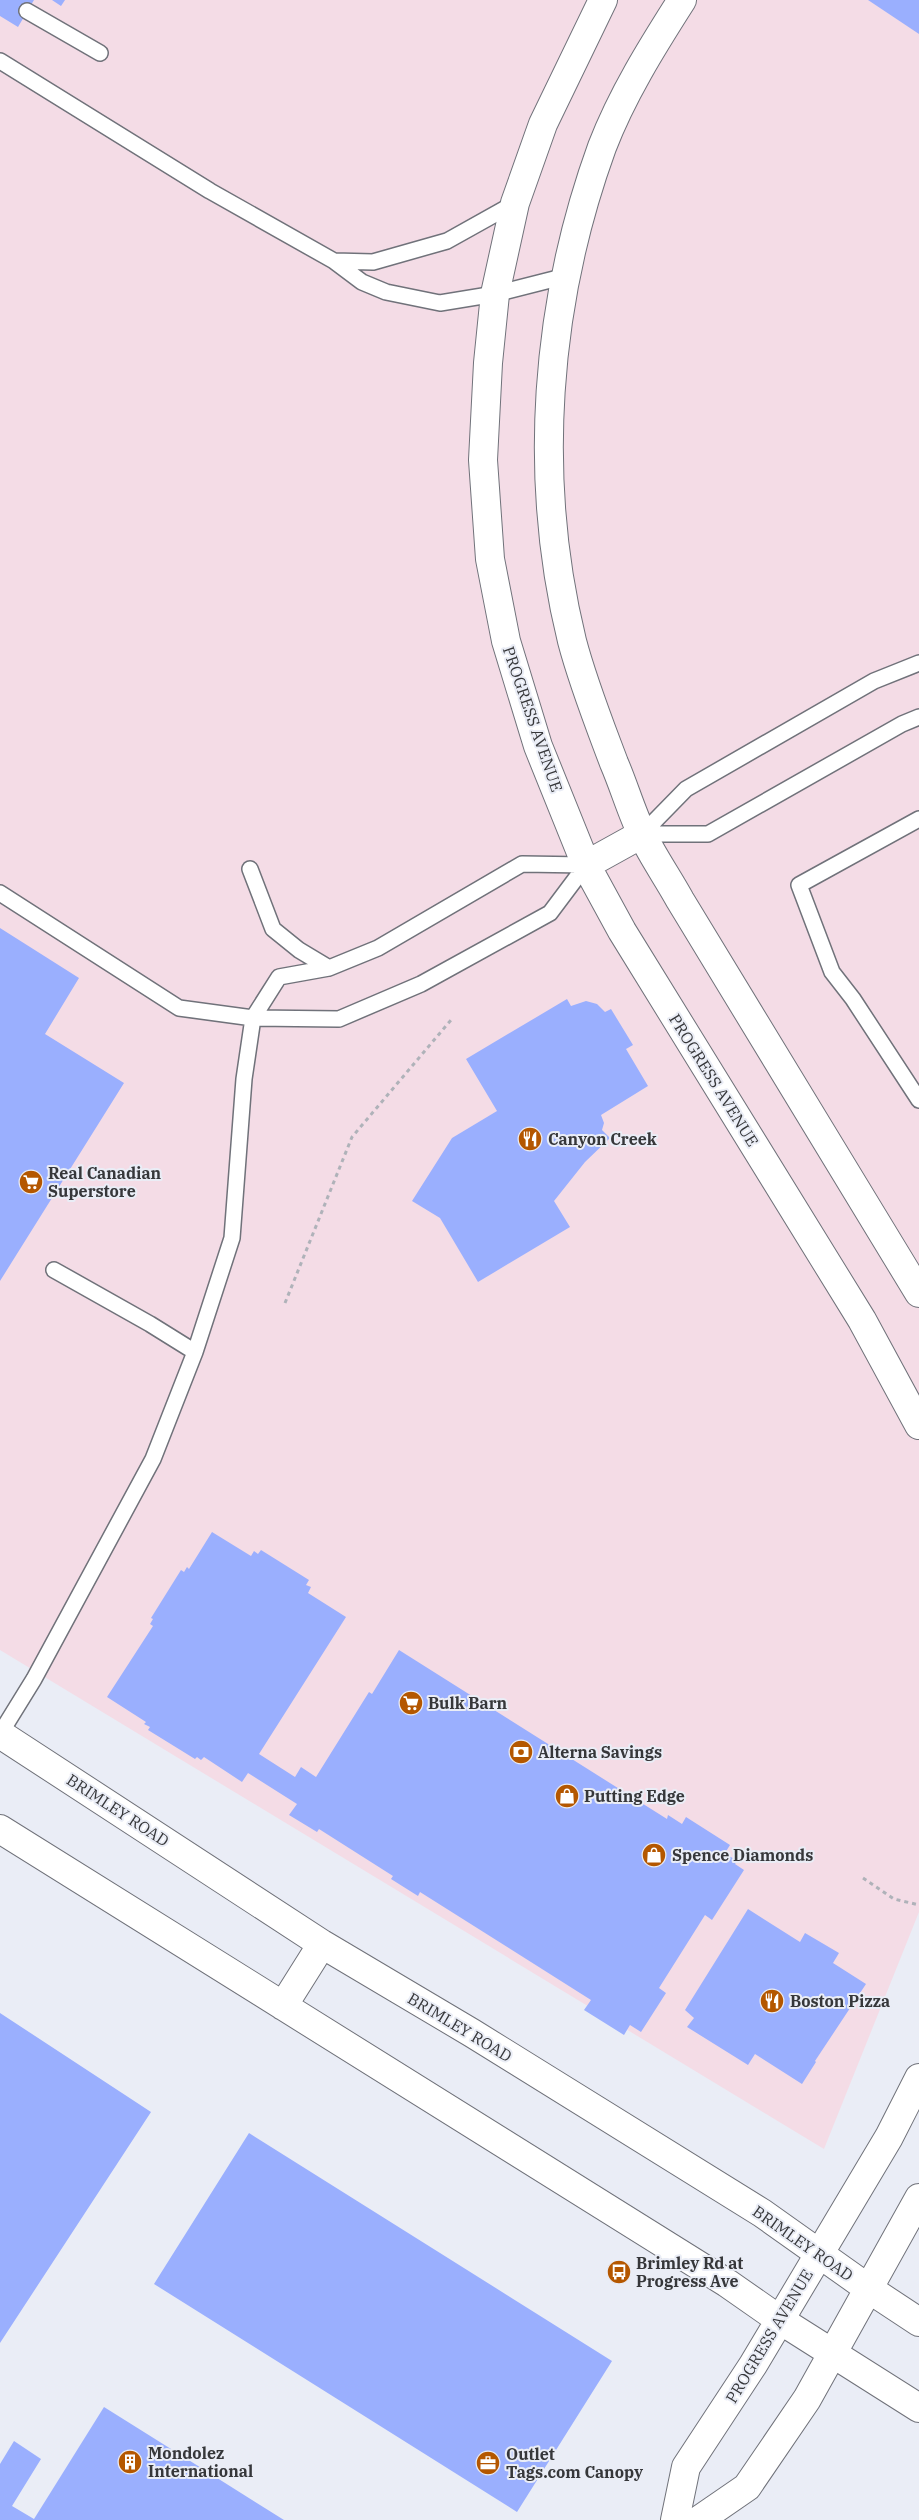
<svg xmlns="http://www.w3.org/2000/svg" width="919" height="2520" font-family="'IBM Plex Serif',serif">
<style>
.commercial{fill:#f4dce6}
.building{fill:#9aaffe}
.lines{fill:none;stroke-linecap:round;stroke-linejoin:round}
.service-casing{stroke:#70727a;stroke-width:18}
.secondary-casing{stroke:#70727a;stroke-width:30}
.path{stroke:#afb2b9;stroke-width:3;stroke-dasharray:4 4;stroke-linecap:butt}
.service{stroke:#fff;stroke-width:15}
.secondary{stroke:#fff;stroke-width:28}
.labels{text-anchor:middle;stroke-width:4;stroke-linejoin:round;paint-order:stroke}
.street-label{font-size:16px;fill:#36373a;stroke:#eaedf6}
.poi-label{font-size:16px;font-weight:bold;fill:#36373a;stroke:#eaedf6;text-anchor:start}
</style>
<rect width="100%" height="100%" fill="#eaedf6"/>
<path class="commercial" d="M0,0H919V1912L824,2149L0,1650Z"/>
<path class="building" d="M0,0H34L18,27L0,16Z
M52,0H65L61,6Z
M868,0H919V34Z
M0,928L79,978L45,1034L124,1083L0,1281Z
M567,999L571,1006L586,1001L597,1004L605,1012L611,1009L633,1045L626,1049L648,1086L601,1115L604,1123L602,1130L610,1138L585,1162L554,1201L570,1227L478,1282L440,1218L412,1201L452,1138L497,1111L466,1059Z
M212,1532L251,1556L254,1551L258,1554L261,1550L309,1580L306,1585L311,1587L308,1593L346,1617L259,1754L295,1777L301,1767L316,1777L369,1692L372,1694L399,1650L667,1819L668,1815L682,1824L686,1817L730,1845L725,1853L737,1861L735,1864L744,1870L712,1920L705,1915L659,1988L666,1993L641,2032L630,2025L624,2035L584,2010L591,2000L420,1892L418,1896L391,1879L393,1876L319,1829L317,1832L289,1815L297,1804L248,1773L242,1782L204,1757L201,1760L197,1757L195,1759L148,1730L150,1727L144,1724L146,1722L107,1697L153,1626L150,1624L153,1619L151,1618L181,1570L184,1572L187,1567L189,1569Z
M748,1909L800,1942L805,1933L839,1953L833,1963L866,1984L815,2061L816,2062L802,2084L755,2054L748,2065L687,2027L694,2018L685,2010Z
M0,2013L151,2112L0,2343Z
M249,2133L612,2361L517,2512L154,2284Z
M104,2407L187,2459L284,2520H0V2464L14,2441L41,2459L12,2506L34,2519Z"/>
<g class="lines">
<g class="service-casing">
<path id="service" d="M27,11L100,53
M0,61L210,191L334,261L362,282L386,292L440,303L495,294L566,276
M334,261L373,262L447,241L515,203
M919,819L799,885L832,972L853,999L919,1100
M642,834L686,789L874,681L919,663
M642,834H708L902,724L919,717
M250,869L273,929L299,950L329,968
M0,893L179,1008L253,1018L339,1019L421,984L550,913L586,865
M54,1270L150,1324L195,1352
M0,1734L34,1679L153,1459L195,1352L232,1238L244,1079L253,1018L279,977L329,968L378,948L522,864L586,865"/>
</g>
<g class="secondary-casing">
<path id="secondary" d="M603,0L543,124L515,203L495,294L488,363L483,460L490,559L506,641L538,746L586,865L622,931L862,1320L919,1425
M682,0C652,47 622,95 602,147C545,304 532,478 572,641C583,683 599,723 614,763C624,786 631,811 642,834C653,857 668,878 680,900L919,1293
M586,865L642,834
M0,1734L322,1944L472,2033L762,2213L869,2289L919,2322
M0,1829L727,2283L780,2320L919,2408
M283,2006L322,1944
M675,2520L686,2467L753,2365L889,2137L919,2078
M699,2520L747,2487L807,2399L919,2198"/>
</g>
<path class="path" d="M285,1303L352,1137L451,1020
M863,1878L894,1899L919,1905"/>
<use href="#service" class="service"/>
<use href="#secondary" class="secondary"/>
</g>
<defs>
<g id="restaurant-disc" transform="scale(1.25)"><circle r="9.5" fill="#b45700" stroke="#eaedf6"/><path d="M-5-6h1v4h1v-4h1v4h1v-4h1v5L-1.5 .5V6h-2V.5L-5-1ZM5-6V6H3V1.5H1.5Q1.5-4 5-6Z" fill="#fff"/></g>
<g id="supermarket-disc" transform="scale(1.25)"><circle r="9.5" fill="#b45700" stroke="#eaedf6"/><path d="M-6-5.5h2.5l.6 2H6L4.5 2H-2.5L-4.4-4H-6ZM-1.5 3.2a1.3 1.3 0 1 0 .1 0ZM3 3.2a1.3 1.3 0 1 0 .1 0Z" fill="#fff"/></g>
<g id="bank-disc" transform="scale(1.25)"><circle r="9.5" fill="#b45700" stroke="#eaedf6"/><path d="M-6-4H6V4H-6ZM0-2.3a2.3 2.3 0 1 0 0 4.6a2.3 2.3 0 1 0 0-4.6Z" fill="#fff"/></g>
<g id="shop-disc" transform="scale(1.25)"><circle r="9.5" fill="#b45700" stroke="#eaedf6"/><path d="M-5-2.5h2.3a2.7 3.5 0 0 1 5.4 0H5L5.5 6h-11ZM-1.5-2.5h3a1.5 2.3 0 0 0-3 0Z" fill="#fff"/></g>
<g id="bus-disc" transform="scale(1.25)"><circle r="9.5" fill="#b45700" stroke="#eaedf6"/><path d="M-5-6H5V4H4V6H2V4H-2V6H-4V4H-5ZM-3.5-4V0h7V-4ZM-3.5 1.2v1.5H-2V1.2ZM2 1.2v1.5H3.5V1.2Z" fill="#fff"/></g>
<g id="building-disc" transform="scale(1.25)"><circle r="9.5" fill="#b45700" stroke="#eaedf6"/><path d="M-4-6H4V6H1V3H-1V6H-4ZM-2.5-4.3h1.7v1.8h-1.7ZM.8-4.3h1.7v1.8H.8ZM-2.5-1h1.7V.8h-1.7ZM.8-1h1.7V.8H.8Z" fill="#fff"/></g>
<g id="office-disc" transform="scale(1.25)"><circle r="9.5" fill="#b45700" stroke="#eaedf6"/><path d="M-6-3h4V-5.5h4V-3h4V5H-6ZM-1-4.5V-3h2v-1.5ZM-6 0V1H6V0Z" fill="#fff"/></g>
</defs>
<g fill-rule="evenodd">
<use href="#restaurant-disc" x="530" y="1139"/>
<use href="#supermarket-disc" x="31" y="1182"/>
<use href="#supermarket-disc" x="411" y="1703"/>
<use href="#bank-disc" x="521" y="1752"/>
<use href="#shop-disc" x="567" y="1796"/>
<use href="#shop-disc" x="654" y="1855"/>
<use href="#restaurant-disc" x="772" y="2001"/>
<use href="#bus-disc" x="619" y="2272"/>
<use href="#building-disc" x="130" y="2462"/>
<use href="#office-disc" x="488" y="2463"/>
</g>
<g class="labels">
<g class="street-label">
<text transform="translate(533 719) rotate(71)" y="6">PROGRESS AVENUE</text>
<text transform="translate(714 1080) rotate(58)" y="6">PROGRESS AVENUE</text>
<text transform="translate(118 1810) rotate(33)" y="6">BRIMLEY ROAD</text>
<text transform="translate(460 2027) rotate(31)" y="6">BRIMLEY ROAD</text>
<text transform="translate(803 2243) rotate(35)" y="6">BRIMLEY ROAD</text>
<text transform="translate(769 2336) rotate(-59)" y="6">PROGRESS AVENUE</text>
</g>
<g class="poi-label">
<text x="548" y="1145">Canyon Creek</text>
<text x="48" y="1179">Real Canadian<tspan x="48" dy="18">Superstore</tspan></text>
<text x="428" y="1709">Bulk Barn</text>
<text x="538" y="1758">Alterna Savings</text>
<text x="584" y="1802">Putting Edge</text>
<text x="672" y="1861">Spence Diamonds</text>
<text x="790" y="2007">Boston Pizza</text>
<text x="636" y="2269">Brimley Rd at<tspan x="636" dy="18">Progress Ave</tspan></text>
<text x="148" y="2459">Mondolez<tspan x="148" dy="18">International</tspan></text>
<text x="506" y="2460">Outlet<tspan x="506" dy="18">Tags.com Canopy</tspan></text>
</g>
</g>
</svg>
